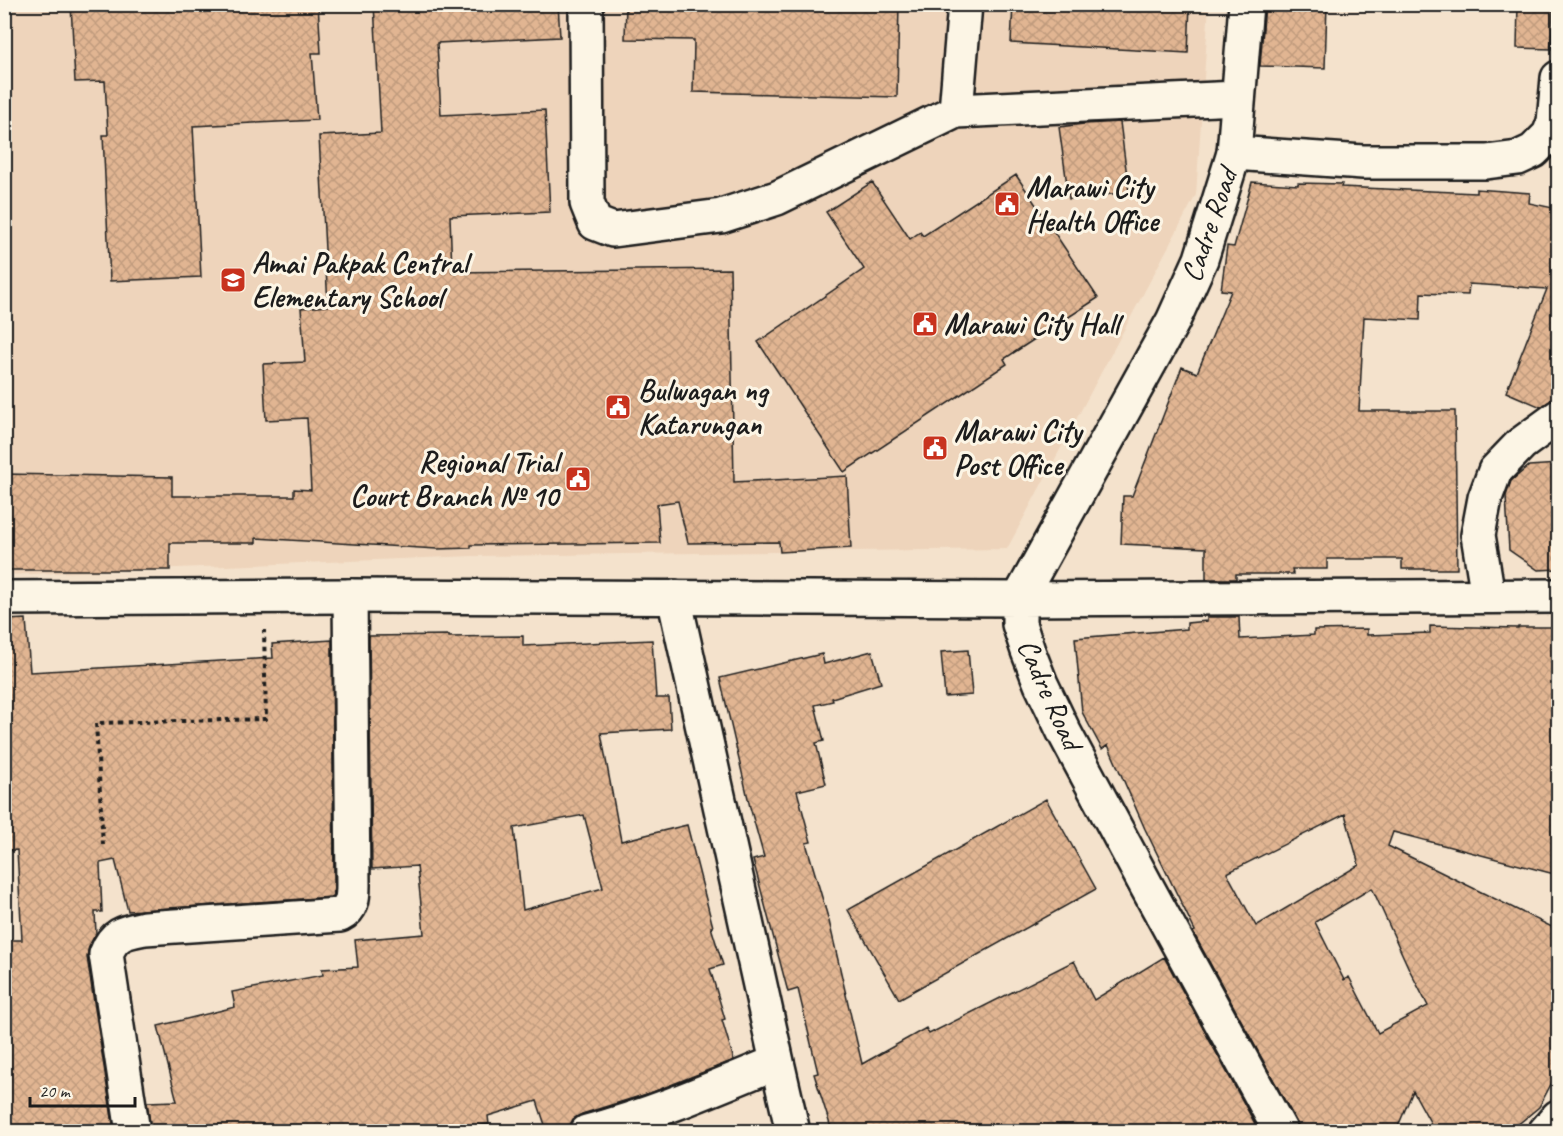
<svg xmlns="http://www.w3.org/2000/svg" width="1563" height="1136" font-family="Caveat,sans-serif">
<style>
.built{fill:#eed4bb}
.building{fill:url(#building-cross-hatch);stroke:#1c1c1c;stroke-width:1.5;fill-rule:evenodd}
.lines{fill:none;stroke-linecap:round;stroke-linejoin:round}
.minor-casing{stroke:#1c1c1c;stroke-width:38}
.major-casing{stroke:#1c1c1c;stroke-width:38}
.path{stroke:#1c1c1c;stroke-width:4;stroke-dasharray:4.5 4.5;stroke-linecap:butt}
.minor{stroke:#fcf5e5;stroke-width:33}
.major{stroke:#fcf5e5;stroke-width:33}
.labels{text-anchor:middle;stroke-width:6;stroke-linejoin:round;paint-order:stroke}
.poi-label{font-size:30px;font-weight:bold;fill:#1c1c1c;stroke:#fcf5e5;text-anchor:start}
.street-label{font-size:30px;fill:#1c1c1c;stroke:#fcf5e5}
</style>
<defs>
<pattern id="building-cross-hatch" width="8" height="8" patternUnits="userSpaceOnUse" patternTransform="scale(1.5)"><rect width="8" height="8" fill="#e1b592"/><path d="M0 0l8 8M0 8l8-8" fill="none" stroke="#c09b7d"/></pattern>
</defs>
<rect width="100%" height="100%" fill="#f4e2cc"/>
<filter id="ink" filterUnits="userSpaceOnUse"><feTurbulence type="fractalNoise" baseFrequency=".0167" numOctaves="2"/><feDisplacementMap in="SourceGraphic" scale="12" xChannelSelector="R" yChannelSelector="G"/><feConvolveMatrix kernelMatrix="1 2 1 2 8 2 1 2 1" color-interpolation-filters="sRGB"/></filter>
<g filter="url(#ink)">
<path class="built" d="M4,5H1209L1196,195L1007,549L473,556L5,575Z"/>
<path class="building" d="M71,4H218L219,10L318,4L321,53H312L317,120L193,126L201,277L110,281L103,135H108L105,81L75,82Z
M374,4H558L560,37L437,43L441,115L545,110L550,212L450,216L452,272L730,269L734,482L847,476L851,548L780,552L779,542L688,543L678,501L657,504L660,543L471,545V548L437,549L256,538V543H170V570H4V474L172,477V496H294V489L311,490L307,418L266,420L263,364L305,362L301,308L328,306L319,136L381,133Z
M626,4H899L897,97L693,92L694,40L625,39Z
M1013,4H1190L1188,53L1011,43Z
M1265,4H1327L1325,68L1260,66Z
M1518,4H1553L1551,49L1517,48Z
M1120,122L1129,192L1069,199L1059,127L1084,124Z
M1016,175L1098,298L1004,359L1007,364L844,472L758,342L864,269L826,212L872,182L910,239L920,232L923,236Z
M1252,182L1298,185V183L1342,184L1341,187L1476,193V189L1530,193L1529,203L1558,209V389L1554,399L1541,407L1506,392L1547,289L1469,284L1468,295L1421,293L1420,320L1364,317L1359,411H1455L1457,569H1402V559H1327V569H1292L1293,574H1236V579H1206V548L1121,544L1123,496H1132L1182,367L1197,373L1231,291L1221,290L1227,246L1234,247Z
M1558,464V569L1538,570L1509,550L1506,496L1511,481L1529,466Z
M1207,617H1239L1240,639L1314,635V630L1367,629V635L1430,633V626L1518,628V627H1558V875L1393,832L1388,846L1558,930V1071L1539,1107L1510,1131H1435L1413,1091L1396,1131H1300L1297,1123L1193,932L1195,931L1145,829L1108,745L1102,749L1082,712L1075,638L1187,629V623L1207,621ZM1345,814L1359,865L1256,926L1227,873ZM1372,888L1409,969L1428,1006L1378,1033L1349,977L1344,980L1315,922Z
M26,619L30,672L273,658L272,644L332,640L334,885L333,897L128,911L115,860L100,863L102,912H95L96,934L89,946L87,957L114,1131H4V1038H11L7,940H22L17,850L4,851V620Z
M449,635V637L523,636V646L652,640L656,698H669L671,729L601,733L621,841L687,825L713,927H711L723,965L710,969L725,1019L722,1020L734,1060L653,1092L582,1114L573,1119L569,1127V1131H547L537,1101L488,1116L489,1124L445,1131H151L147,1102L177,1101L158,1026L235,1007L232,992L323,975L322,969L358,967L355,940L424,934L417,866L372,869L369,636ZM584,815L603,888L523,910L514,828Z
M968,650L972,695L945,697L941,652Z
M872,651L881,683L832,698L833,701L815,705L824,741L816,743L826,784L797,791L811,842L806,843L829,921L862,1064L926,1028L929,1034L1074,961L1094,1000L1164,957L1259,1131H832L814,1074L818,1073L798,989L788,992L753,860L764,857L750,807L720,678L822,654L824,664Z
M1046,799L1096,889L899,999L848,910Z"/>
<g class="lines">
<g class="minor-casing">
<path id="minor" d="M586,4L587,203L595,223L613,230L721,216L777,198L956,111L1238,98
M956,111L965,4
M1234,153L1363,162H1486L1518,158L1533,151L1549,135L1554,122L1558,78
M1488,596L1478,535L1485,498L1495,471L1521,444L1558,417
M674,597L777,1062L793,1132
M133,1132L106,954C114,933 125,932 145,928L340,915C352,909 353,898 353,885L350,596
M587,1132C652,1115 714,1088 777,1062"/>
</g>
<g class="major-casing">
<path id="major" d="M1246,4L1234,153L1201,259L1173,321L1019,599V624L1028,651L1041,684L1064,732L1146,885L1281,1132
M4,598L350,596L1019,599L1558,596
M1545,1132L1558,1117"/>
</g>
<path class="path" d="M103,845L96,723L266,719L264,630"/>
<use href="#minor" class="minor"/>
<use href="#major" class="major"/>
</g>
</g>
<defs>
<g id="civic-square" transform="scale(1.35)"><rect x="-9" y="-9" width="18" height="18" rx="4" fill="#c8321e" stroke="#fcf5e5"/><path d="M-.6-6.5H3V-4.5H.6V-3L4-1V1h2V6H-6V1h2V-1L-.6-3ZM-1.2 2.5V6h2.4V2.5Z" fill="#fff"/></g>
<g id="school-square" transform="scale(1.35)"><rect x="-9" y="-9" width="18" height="18" rx="4" fill="#c8321e" stroke="#fcf5e5"/><path d="M0-5L7-2L0 1L-7-2ZM-4 1L0 2.5L4 1V4Q0 6-4 4Z" fill="#fff"/></g>
</defs>
<g fill-rule="evenodd">
<use href="#civic-square" x="1007" y="204"/>
<use href="#school-square" x="233" y="280"/>
<use href="#civic-square" x="925" y="324"/>
<use href="#civic-square" x="618" y="407"/>
<use href="#civic-square" x="935" y="448"/>
<use href="#civic-square" x="578" y="479"/>
</g>
<g class="labels">
<g class="poi-label">
<text x="1026" y="197">Marawi City<tspan x="1026" dy="34">Health Office</tspan></text>
<text x="252" y="273">Amai Pakpak Central<tspan x="252" dy="34">Elementary School</tspan></text>
<text x="944" y="334">Marawi City Hall</text>
<text x="638" y="400">Bulwagan ng<tspan x="638" dy="34">Katarungan</tspan></text>
<text x="954" y="441">Marawi City<tspan x="954" dy="34">Post Office</tspan></text>
<text x="558" y="472" text-anchor="end">Regional Trial<tspan x="558" dy="34">Court Branch № 10</tspan></text>
</g>
<g class="street-label">
<text transform="translate(1209 225) rotate(-71)" y="10">Cadre Road</text>
<text transform="translate(1050 694) rotate(66)" y="10">Cadre Road</text>
</g>
</g>
<rect width="1563" height="1136" fill="none" stroke="#fcf5e5" stroke-width="24"/>
<rect x="12" y="12" width="1539" height="1112" fill="none" stroke="#1c1c1c" stroke-width="2" filter="url(#ink)"/>
<path d="M30 1097v9h105v-9" fill="none" stroke="#1c1c1c" stroke-width="3"/>
<text x="39" y="1097" font-size="18" fill="#1c1c1c" stroke="#fcf5e5" stroke-width="4.5" paint-order="stroke">20 m</text>
</svg>
